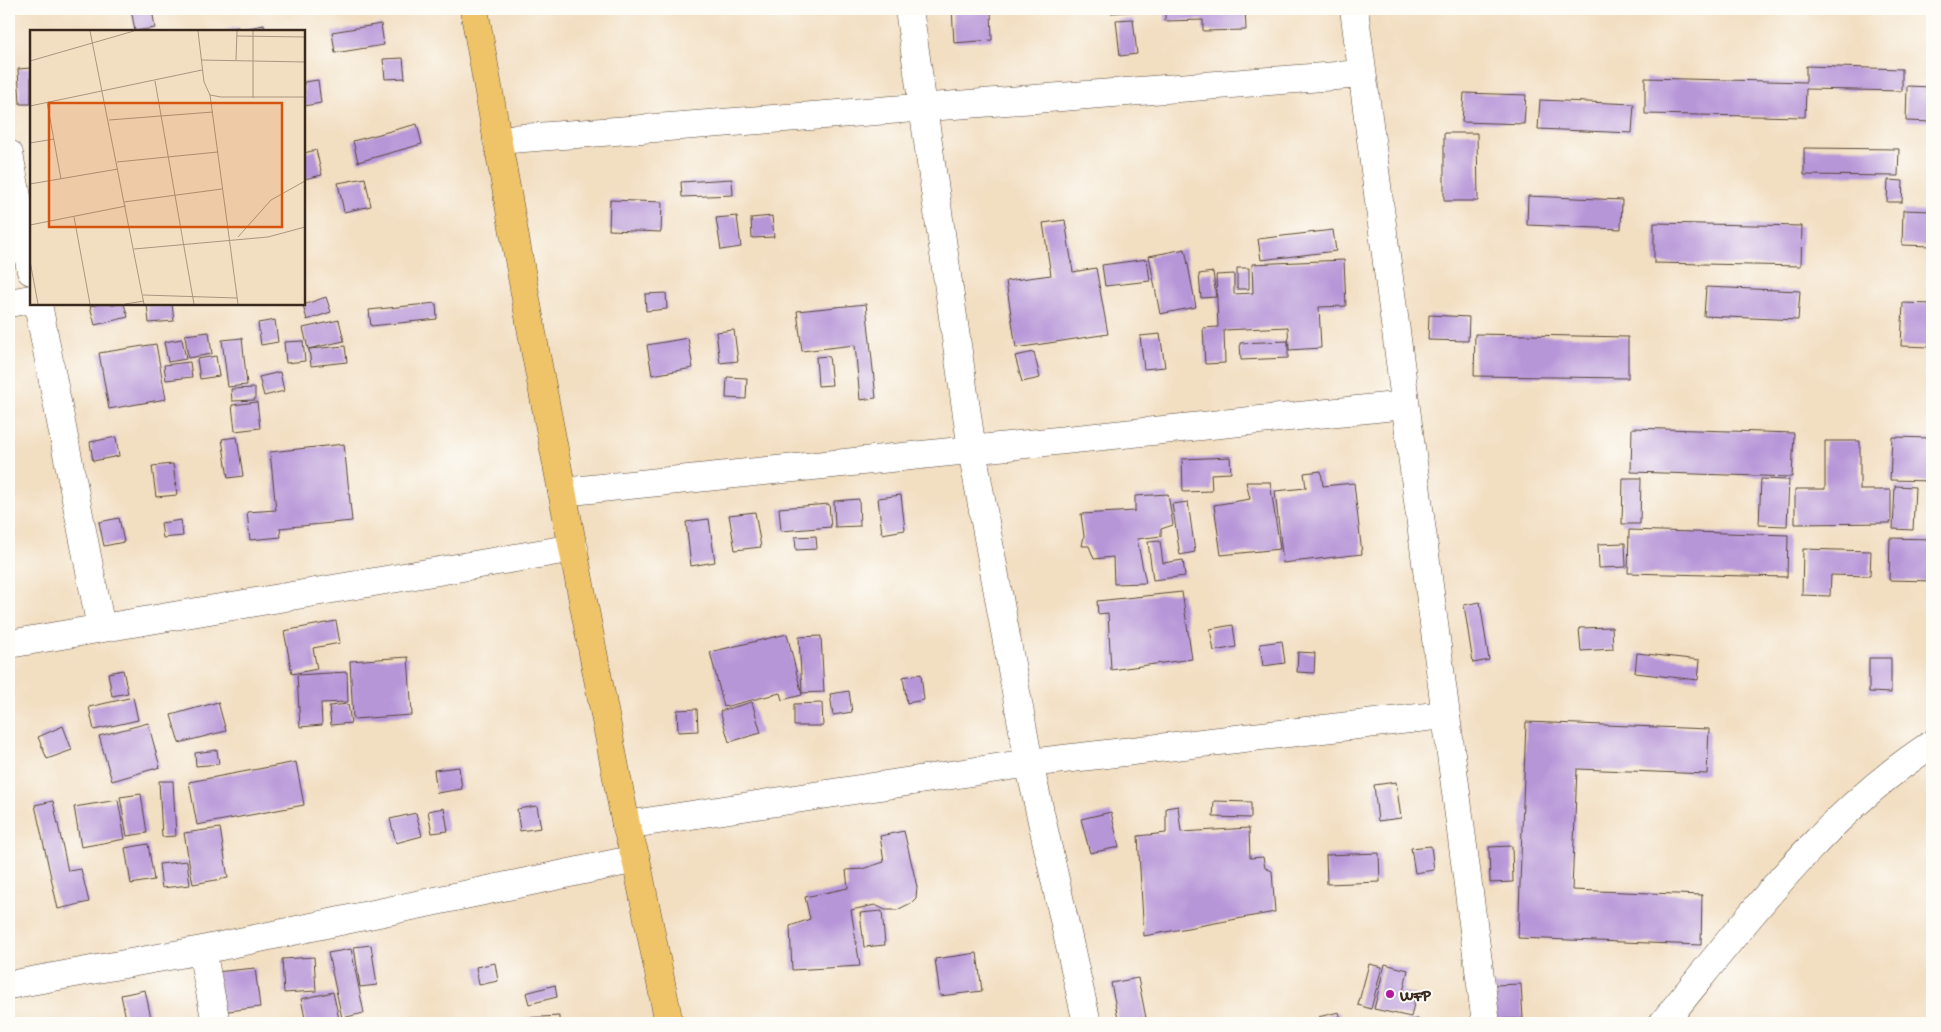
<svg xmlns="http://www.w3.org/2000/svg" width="1941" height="1032" font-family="'Gochi Hand',sans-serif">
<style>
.building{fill:#b796d8}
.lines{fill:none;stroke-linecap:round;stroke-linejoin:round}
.minor-casing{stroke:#564536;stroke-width:29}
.major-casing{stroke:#564536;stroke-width:29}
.minor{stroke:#fff;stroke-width:28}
.major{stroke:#efc469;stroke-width:28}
.poi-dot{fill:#b5179e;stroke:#fdfcf7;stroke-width:2}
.labels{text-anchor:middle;stroke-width:4;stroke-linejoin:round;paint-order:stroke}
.poi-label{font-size:16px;font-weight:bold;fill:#3b2a1e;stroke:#fdfcf7;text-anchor:start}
.inset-road{fill:none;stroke:#a99680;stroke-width:1}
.view{fill:#d7540e;fill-opacity:0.15;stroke:#d7540e;stroke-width:2.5}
.inset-edge{fill:none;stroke:#3b2a1e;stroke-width:2.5}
</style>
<rect width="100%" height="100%" fill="#fdfcf7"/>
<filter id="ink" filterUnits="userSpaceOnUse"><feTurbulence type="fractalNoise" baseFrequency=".02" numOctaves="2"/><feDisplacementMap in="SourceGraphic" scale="10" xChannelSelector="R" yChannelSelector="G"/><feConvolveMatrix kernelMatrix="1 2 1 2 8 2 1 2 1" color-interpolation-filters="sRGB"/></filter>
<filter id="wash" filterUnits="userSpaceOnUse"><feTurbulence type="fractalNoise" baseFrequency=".0096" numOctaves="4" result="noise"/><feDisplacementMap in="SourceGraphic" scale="20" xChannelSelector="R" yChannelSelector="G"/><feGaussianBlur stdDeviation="1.12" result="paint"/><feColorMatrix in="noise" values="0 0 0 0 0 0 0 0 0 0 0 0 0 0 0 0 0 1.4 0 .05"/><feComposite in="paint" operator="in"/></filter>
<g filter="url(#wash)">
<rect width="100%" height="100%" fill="#f2dec1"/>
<g id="blocks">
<path class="building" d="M131,9H152L155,28L135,31Z
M952,9H991L992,40L954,43Z
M1111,9H1156V10L1111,13Z
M1165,9H1245L1246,30L1203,31V20L1165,21Z
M1133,19L1137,54L1120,56L1116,20Z
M381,24L384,45L335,53L332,32Z
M264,25L265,31H244V29Z
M238,27L239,31H223Z
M403,58L405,78L385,79L383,59Z
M1806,66L1902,69V91L1806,89L1805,117L1645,114V78L1806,82Z
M31,68V104H20L18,69Z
M318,80L321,103L304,106V82Z
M1907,86L1932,87V122L1906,121Z
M1464,93L1526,95L1524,124L1462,122Z
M1540,100L1634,104L1632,133L1538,129Z
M417,124L422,144L358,162L353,141Z
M1444,133H1477L1478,201H1444Z
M1804,148L1899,149L1898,176L1804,175Z
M316,150L322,175L304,179V153Z
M365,178L371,206L344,212L338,183Z
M732,179L733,195L682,197L681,182Z
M1888,180L1903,181L1902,202H1887Z
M1528,196L1622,200L1621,229L1527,225Z
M610,200L662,202L661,232L609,230Z
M1903,210L1932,211V246L1902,245Z
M737,216L741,247L721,250L716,218Z
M772,216L774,237L752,238L751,218Z
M1065,220L1073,272L1096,268L1108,334L1016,348L1006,281L1051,275L1043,223Z
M1654,223L1802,226L1801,266L1654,263Z
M1333,230L1336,251L1261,260L1258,239Z
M1185,249L1196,307L1160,314L1149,256Z
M1147,259L1150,281L1105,286L1102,265Z
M1344,260L1346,306L1319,307L1321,348L1289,350L1288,327L1224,330L1225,363L1205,364L1203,328L1218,327L1216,275L1234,274V294L1253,293L1252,264Z
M1237,268H1249V289H1237Z
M1213,272L1216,297L1201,298L1199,274Z
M1706,287L1800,291L1798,320L1704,316Z
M666,293L667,309L646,311L645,294Z
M326,297L331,312L307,320L303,305Z
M436,303L437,319L371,326L369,310Z
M1903,303L1932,304V347L1901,346Z
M100,304H124L128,317L95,325L90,306Z
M147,304H172L174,321L149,323Z
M866,304L876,398L860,400L855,345L802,351L797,311Z
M1429,315L1469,317L1468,341L1428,340Z
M275,320L278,342L261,345L258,323Z
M339,320L344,341L308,349L303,328Z
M734,330L738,361L720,363L716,332Z
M209,332L212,354L188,358L185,335Z
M1160,334L1165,367L1144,369L1140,336Z
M1475,334L1628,337V378L1474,376Z
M242,338L247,385L228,387L222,340Z
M688,338L693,368L652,375L647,345Z
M182,339L186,359L168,362L164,342Z
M303,341L305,361L286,363L284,342Z
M1288,341V358L1241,360L1240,343Z
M156,344L166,399L109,409L99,353Z
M345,346L347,362L311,366L309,349Z
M1034,352L1040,378L1022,382L1015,356Z
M216,356L219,376L200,379L197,359Z
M829,356L832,385L818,386L816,357Z
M190,362L192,377L166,380L164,365Z
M280,372L284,391L264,396L259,377Z
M727,377L747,378L746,399L726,398Z
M255,388V400L232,401L231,389Z
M257,402L260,428L235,431L232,405Z
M1632,428L1794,433L1792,477L1631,472Z
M116,437L119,456L93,461L90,442Z
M237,437L243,476L228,478L222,439Z
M1892,437L1932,438V481L1890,480Z
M1825,441H1860V490H1891V523L1795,524V489H1825Z
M344,444L352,521L280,528L281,537L250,540L247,512L276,510L270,452Z
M1230,457L1231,473L1211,474L1212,491L1183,492L1182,459Z
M173,464L177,495L156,497L152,466Z
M1321,471L1323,486L1354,483L1362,554L1283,563L1275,491L1306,488L1304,473Z
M1623,478H1641L1640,524H1622Z
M1761,479L1789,480L1787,526L1759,525Z
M1246,482H1270L1280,549L1221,555L1214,505L1250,499Z
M1895,486L1915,487L1913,530L1893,529Z
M1168,494L1173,525L1161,529V536L1137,539L1146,583L1114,584L1113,557L1094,559L1089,546H1082L1084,536L1081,514L1135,511V496Z
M901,495L905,530L882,534L878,498Z
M859,499L860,526L835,527L834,501Z
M1188,502L1195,552L1180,555L1172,504Z
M829,504L831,527L781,531L779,508Z
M755,512L761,547L735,550L729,515Z
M119,518L124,542L104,546L99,522Z
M709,519L715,562L691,566L686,522Z
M181,520L183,536L163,538L161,523Z
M1629,530L1788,535L1787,577L1628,573Z
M816,536L817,549L796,550L795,537Z
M1890,538L1932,539V581L1889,580Z
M1160,541L1163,563L1183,560L1185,576L1153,580L1148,542Z
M1625,543L1626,567L1599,568L1598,544Z
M1803,549L1871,551L1870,576L1831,575L1830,596L1802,595Z
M1182,592L1192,659L1111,670L1108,613L1098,614L1097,601Z
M1480,602L1489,660L1473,663L1464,605Z
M336,621L340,643L313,648L317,669L292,674L284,631Z
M1233,625L1236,647L1214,651L1210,629Z
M1612,627L1613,649L1581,651L1579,628Z
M787,634L802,695L782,700L780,693L724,707L710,652Z
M821,636L824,692L802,693L799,637Z
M1282,641L1285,663L1263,666L1260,644Z
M1298,652L1315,653L1314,673L1297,672Z
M1637,653L1700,660L1698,680L1635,673Z
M408,657L412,715L353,719L350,661Z
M1869,658H1891V693L1869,692Z
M123,670L128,693L112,696L108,673Z
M347,672L348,702L321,703L322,725L300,727L297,675Z
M921,674L924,700L907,703L903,677Z
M849,691L852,712L833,715L830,694Z
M133,697L138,720L94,730L89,707Z
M218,702L226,731L179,743L171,715Z
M752,702L761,733L729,742L720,711Z
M822,703L823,726H794V704Z
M348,704L351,723L331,725L329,706Z
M697,709L698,731L678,732L677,710Z
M1526,722L1709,729L1707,774L1577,769L1572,890L1702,895L1701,945L1518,938Z
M148,723L160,767L112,781L99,736Z
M63,726L72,750L47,759L38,737Z
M217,750L219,764L196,766L195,753Z
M296,762L304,805L197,825L189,782Z
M459,767L462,789L437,793L434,770Z
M159,781H173L176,836L162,837Z
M1396,782L1401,818L1378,821L1374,785Z
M141,794L147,833L127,836L120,797Z
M118,800L125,839L81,847L74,807Z
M53,801L68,871L81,869L89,902L58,909L35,805Z
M1214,801L1251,802V818L1213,817Z
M537,806L541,828L520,831L517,809Z
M1178,806L1181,832L1249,828L1250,858L1263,857L1265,868L1272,871L1275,912L1144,936L1138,836L1166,833V808Z
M444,808L448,831L432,833L428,811Z
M1111,812L1119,847L1090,853L1081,819Z
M416,813L422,836L396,843L390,819Z
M220,828L228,878L193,884L184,833Z
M904,831L917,887L916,898L911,903L897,910H885L875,905L851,910L860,966L792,970L790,926L810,919L805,897L848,888L846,870L862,869L884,862L880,836Z
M148,844L154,880L131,884L125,848Z
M1431,846L1434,870L1415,873L1411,848Z
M1512,846L1513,882L1490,883L1489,847Z
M1379,853L1380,882L1327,884L1326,855Z
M187,861L190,885L162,888L159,864Z
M882,911L885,945L864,947L860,913Z
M371,945L377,985L360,987L354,947Z
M351,949L364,1013L342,1018L328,953Z
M977,953L982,991L940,996L935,959Z
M314,957L316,991L284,993L282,959Z
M495,963L498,981L479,985L476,967Z
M1369,964L1382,967L1371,1009L1358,1005Z
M1385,964L1408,970L1403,992L1416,995L1411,1017L1374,1009Z
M255,968L260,1007L221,1012L216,972Z
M1138,978L1147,1023H1119L1111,983Z
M1521,984L1523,1019H1495L1494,985Z
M555,985L557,997L529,1004L526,993Z
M145,990L151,1018L127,1023L121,995Z
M333,992L339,1019L306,1023L301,999Z
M1339,1012L1342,1023H1320L1318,1017Z
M559,1016V1023H526L525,1018Z
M1418,1019L1419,1023H1404L1403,1022Z
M1518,1020L1519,1023H1505V1022Z"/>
</g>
</g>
<g filter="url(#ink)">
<use href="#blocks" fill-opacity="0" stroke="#564536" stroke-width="1"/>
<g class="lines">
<g class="minor-casing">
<path id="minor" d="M909,9L972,450L1029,763L1087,1023
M1354,9L1486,1023
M497,140L1362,74
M9,154L31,271
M9,303L31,299
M38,304L101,628
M562,492L1405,405
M9,644L574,548
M626,825L1029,763L1444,715
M202,950L216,1023
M9,985L202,950L636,859
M1663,1023C1744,924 1823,815 1932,744"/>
</g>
<g class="major-casing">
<path id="major" d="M474,9L536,355L626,825L636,859L669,1023"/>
</g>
<use href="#minor" class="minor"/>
<use href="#major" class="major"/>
</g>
</g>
<circle class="poi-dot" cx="1390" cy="994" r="5"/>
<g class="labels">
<g class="poi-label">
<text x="1400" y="1000">WFP</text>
</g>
</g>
<g transform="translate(30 30)">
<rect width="275" height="275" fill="#f2dec1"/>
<path class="inset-road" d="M60,1L114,274M168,1L174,52L180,65L191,67H275M207,6L275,7M171,30L275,32M206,30L207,1M0,31L104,1M125,51L164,274M180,65L208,274M223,68V1M17,72L31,149M0,76L172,40M79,90L183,82M0,113L24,109M87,132L188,122M0,154L88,139M94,172L192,159M44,187L60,274M0,195L96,176M208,207L241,170L275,151M104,219L238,207L275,197M0,231L8,274M113,265L207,268M95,274L114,271"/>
<path class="view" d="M19,73H252V197H19Z"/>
<rect width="275" height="275" class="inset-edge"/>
</g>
<rect width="1941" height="1032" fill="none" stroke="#fdfcf7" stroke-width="30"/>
</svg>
